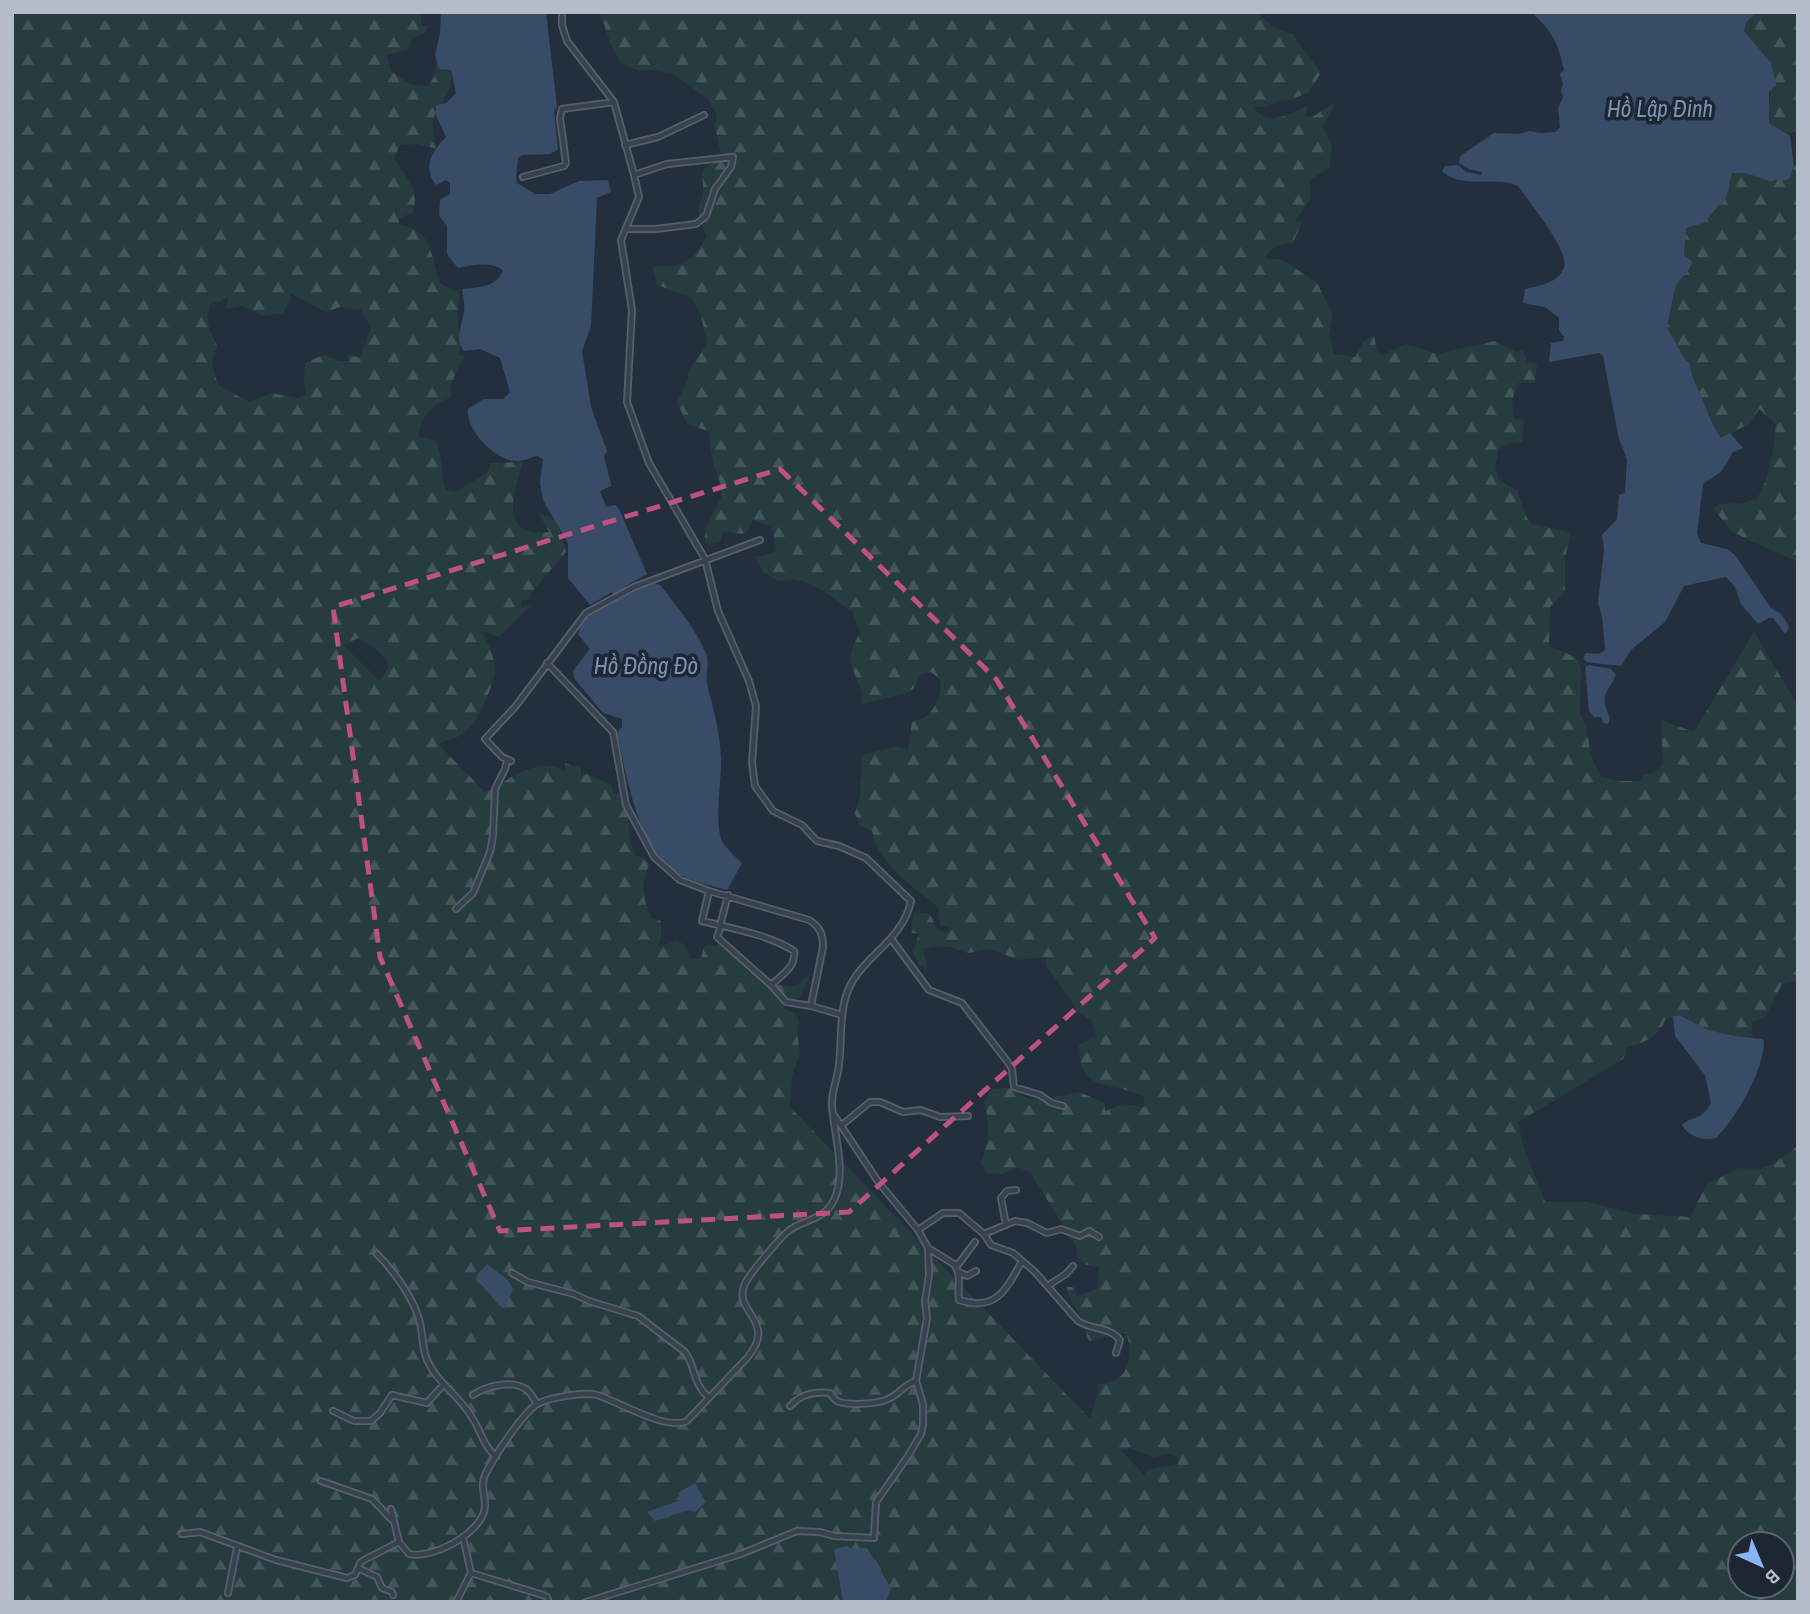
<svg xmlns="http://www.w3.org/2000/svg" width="1810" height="1614" font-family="'Archivo Narrow',sans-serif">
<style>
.forest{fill:url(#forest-firs);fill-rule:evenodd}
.water{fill:#394c67}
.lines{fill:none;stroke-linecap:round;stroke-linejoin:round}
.minor-casing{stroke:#565f6c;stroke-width:8}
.minor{stroke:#38414e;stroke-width:4.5}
.marked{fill:none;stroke:#bd5182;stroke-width:5;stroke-dasharray:14 9;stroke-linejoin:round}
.labels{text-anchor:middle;stroke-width:7;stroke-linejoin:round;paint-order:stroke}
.water-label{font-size:23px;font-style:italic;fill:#7c92b1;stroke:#1d2633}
</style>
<defs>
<pattern id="forest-firs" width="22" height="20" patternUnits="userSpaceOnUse" patternTransform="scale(1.75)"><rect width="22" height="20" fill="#263c3f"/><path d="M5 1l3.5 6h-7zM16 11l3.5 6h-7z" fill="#435659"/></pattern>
</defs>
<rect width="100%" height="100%" fill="#242f3e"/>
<path class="forest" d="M12,12H429L421,14V25L429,26L425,33L412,39L408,50L387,55L391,71L412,85L428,86L434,77L437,61C469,82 439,98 433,121C431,128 435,141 437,149L417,144L400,145L394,159C405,175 422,192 412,213L399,218V225C436,230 429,259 441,284L454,291L460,289L457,316L461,344L458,355L465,356C457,370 450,381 450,398C432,402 420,420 418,437L435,440C443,455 440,473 446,490L456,492L488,472L490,463L523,462C513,494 498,538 549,532L538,512L557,521L566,552L531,593L529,599L520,601L522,607L531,605L499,637L482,631C487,643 497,660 495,674C492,687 479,720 468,729C460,738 448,740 438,744L485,792C508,780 540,755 565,771V763L581,768V776L587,774L612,785L613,793L628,794L629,837L635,855L646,859L649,865C640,886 643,897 651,918L661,921V936L658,947L677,941L685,945L691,959L701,958L704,946C724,941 742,952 748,972H752L767,984L795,986L810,975L799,998L785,1003L783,1008L795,1013L799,1021L797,1031L800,1053L792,1076L790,1107L1090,1419L1099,1390L1097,1384C1128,1385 1135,1357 1126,1333L1089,1341C1086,1335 1086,1329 1084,1324C1079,1309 1069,1304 1067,1287H1074L1077,1297L1098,1288L1099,1267C1084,1266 1076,1262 1076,1246L1030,1172L1018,1167L1002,1174L987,1173L981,1163C989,1141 990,1123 984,1101L991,1089L1009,1088L1025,1097L1042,1100L1079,1092L1105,1103V1111L1124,1104L1145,1107L1144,1097C1113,1080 1079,1095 1079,1045L1096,1036L1092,1020L1076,1012V1008L1046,965V957L1019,960L989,949L968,953L950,947L939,946L923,949L927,969L919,965L913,951L919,934L911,933L913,912L930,914L937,929L948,933L950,927L940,925L938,907C914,887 878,864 872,831L859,825L855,813L860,796L862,755L895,747L908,749L912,722C932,719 943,697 940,679L931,672L921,674L913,689L904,694L861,704C866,688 851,675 851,660C850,650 855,642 860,633L853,612C831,597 807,573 779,581L763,572L755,556H763L776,551L772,527L753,519L747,532L741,534L724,531L720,542L710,544L704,542L706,528L721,498V486L713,462L708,431L687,424L677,402L688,379V371L707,344L701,315L691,297L657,285L653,266C683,267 691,263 707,237C702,226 697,217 699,205C700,201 702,198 703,194C705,170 693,173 722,159L715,126L717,116L709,100L672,73L650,70L640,71L621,63L611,45L600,12H1256L1276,29L1292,34L1321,73L1308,93L1289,100H1281L1265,107H1254C1266,129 1292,113 1308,105L1305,116L1312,117L1336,102L1322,127L1332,145L1329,168L1310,180V199L1295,221L1302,222L1293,243C1279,244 1272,246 1265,258L1283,260L1317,283L1333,315L1329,335L1334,354L1355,357L1363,342L1374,335L1377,352L1382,355L1406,344L1437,354L1495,341L1517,352L1523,350L1527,362L1537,364L1535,382L1518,383L1512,400L1514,418L1524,420L1522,442L1509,443L1499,449L1495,468L1499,480L1517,491L1527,518L1532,524L1568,532L1570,536L1565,558V592L1550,607L1549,646L1575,657L1581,667L1580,714L1586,726L1591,755L1601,777L1619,781H1642L1643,775L1656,772L1663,764L1661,720L1694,732L1754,632L1798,706V980L1782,984L1765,1017L1752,1022V1034L1756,1042L1711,1038L1674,1018H1666C1660,1036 1645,1043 1627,1047L1623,1059L1518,1122L1523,1146L1545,1202H1588L1635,1214L1690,1217L1707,1184L1739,1168L1760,1169L1773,1164L1798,1146V1602H12ZM290,293L326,312L340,307L361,310L371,328L360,358L348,354V361H340L323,355L305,363L304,381L306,395L298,398L271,393L249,402L218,385L212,363L217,345C210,331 203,319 211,304L229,297L226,309L242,306L264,316L283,313L291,298ZM358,638C367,644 387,653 388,666C388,671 381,678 379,681L343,645ZM1130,1448L1153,1457L1169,1454L1178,1457V1464L1147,1470L1144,1475L1121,1450ZM1740,1544H1782V1586H1740Z
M1756,12H1798V130L1787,135L1769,123L1770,92L1744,31L1746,23Z
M1798,165V562L1732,532L1714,509L1719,504L1743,503L1757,499C1770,476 1774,450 1776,424L1759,409L1749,424L1721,438C1712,424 1708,411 1701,396C1696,384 1690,377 1690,364L1684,358L1667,327L1677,282L1687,259L1684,257L1686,228L1704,223L1727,196L1732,173H1746L1771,182L1775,180L1789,179L1794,166Z"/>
<path class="water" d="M441,12H546L557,107L554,111L558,149L550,154L522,155L518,158L516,178L517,183L535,194H550L579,181L608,180L611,192L597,198L591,326L582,351L591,407L607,451L604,456L611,484V486L600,491L606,507L615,505L619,509L647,574L626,586L629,591L653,583L660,585C675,604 700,634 707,657C709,667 705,675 707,684C713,708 720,732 721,758C722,780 713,825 723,843C728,850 736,857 742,863L727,890C710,885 691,882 675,872C638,848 626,774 617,733L622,727V719L603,713L574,678L573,671L590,649L578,634C584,615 600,606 616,598L612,592L590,605L568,578V543L543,500L540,483L543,459L537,456C532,457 526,460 520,461C498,464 465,430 468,409L484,399H503L510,392L500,358L480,349L464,351C454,339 462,326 464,312C465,305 463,296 462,289C479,287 495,288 503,271C495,261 470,265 458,268L447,254V226L439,216L440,200L450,194V183L446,180L436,185C422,166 432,152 446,137L436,115V105L446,103L456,93L451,70L439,69L435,55L440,34Z
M1531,12H1756L1746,23L1744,31L1771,63L1776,85L1769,92V123L1790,136L1794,166L1789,179L1783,181L1775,180L1771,182L1746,173H1732L1727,196L1704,223L1686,228L1684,256L1692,261C1690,274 1680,276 1676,286C1672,299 1670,314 1667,327L1684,358L1690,364C1691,377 1696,384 1701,396C1708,411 1711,424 1721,438L1730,433L1743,448L1733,452L1722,471L1703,484L1697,534L1701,543L1727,549L1735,555L1771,608L1781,614L1789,626L1787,632L1784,633L1773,618H1769L1758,624L1741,604L1735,587L1726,577L1684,586L1665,622L1631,650L1621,666L1586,662L1583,658L1586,653L1599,654L1605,650L1602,616L1598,603L1604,549L1602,535L1617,519L1619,495L1625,493L1627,459L1619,439L1603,356L1599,353L1549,362L1551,343L1563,341L1564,337L1559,330V318L1545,307L1523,303L1525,289C1539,286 1558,283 1564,268C1570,251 1529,202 1518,186C1496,175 1462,190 1442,171L1445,166L1458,165L1466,172L1481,175L1482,172L1469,169L1459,163L1460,156L1494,133L1518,134L1529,131L1541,133L1556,132L1560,127L1558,107L1563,98L1561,90L1563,84L1560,74L1564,70C1558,42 1552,31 1531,12Z
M1589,665L1611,669L1616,675C1605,697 1600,694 1610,718L1608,724L1603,723L1601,717H1594L1589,711L1585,667Z
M1679,1015L1708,1030L1734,1036L1762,1039L1764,1041C1764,1071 1736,1118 1716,1138C1703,1141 1689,1137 1682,1125C1694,1114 1700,1123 1711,1103L1705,1075L1675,1036L1673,1017Z
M487,1264L508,1280L513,1289L504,1309C493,1302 488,1288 476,1281L477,1275Z
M695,1483L706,1502L695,1512L689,1510L655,1521L647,1512L681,1500L678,1493Z
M847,1546L851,1548H867L891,1588L886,1602H843L834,1549Z"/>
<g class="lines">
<g class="minor-casing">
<path id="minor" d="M625,145L658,137L704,115
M523,177L564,166L566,163L560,118L562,109L614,102
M626,229H656L696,224L706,216L715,189L731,167L733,157L667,164L634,175
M547,663L613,732L626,805L654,857L680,880L709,891L809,920C820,927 823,934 823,947L811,1006L842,1015
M511,761L502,757L485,739L515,707L586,613L634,587L760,540
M709,891L702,921C730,928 770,935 794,951C796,967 782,975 771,985
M456,909L473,893L490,852L493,836L495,789L505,769L507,761
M720,926L728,895
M721,926L717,937L771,985L786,1002L811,1006
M892,940L929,990L962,1003L1007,1061L1012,1069L1014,1087L1040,1095L1052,1103L1063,1106
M842,1125L870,1102H880L903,1112L921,1110L940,1117L968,1116
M1006,1225L1001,1198L1007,1191L1016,1190
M918,1230L943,1213H959L984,1234L991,1245L1013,1253L1035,1272L1078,1321C1091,1330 1109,1326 1120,1340L1116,1353
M984,1234L1015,1221L1027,1223L1047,1233L1061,1229L1080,1236L1089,1231L1099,1237
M928,1248L957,1266L975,1242
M377,1254C394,1271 415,1300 420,1323C423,1336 422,1348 427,1360C437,1383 459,1395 471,1416C482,1432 481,1442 496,1457
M955,1266C962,1277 957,1288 959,1300C996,1312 1006,1290 1022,1261
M959,1272L967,1276L976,1271
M512,1273L528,1282L574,1294L589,1301L638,1316L685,1352C697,1369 691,1381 709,1398
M1049,1285L1066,1274L1073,1266
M473,1395C486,1386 513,1379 527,1390C531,1393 534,1399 537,1404
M790,1406C801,1394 814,1391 830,1393C831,1395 835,1400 837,1401C847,1406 879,1404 888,1399C900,1394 903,1385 916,1381
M333,1411L354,1421H371L380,1413L392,1395L427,1403L443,1385
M321,1481L372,1499L392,1520
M391,1509L399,1542L409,1554C433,1559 477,1535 484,1512C488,1499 479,1487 485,1475C493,1458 518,1421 531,1409C539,1401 550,1399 560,1397C572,1395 586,1392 597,1395C620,1402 666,1431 687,1421L747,1358C778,1321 734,1313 744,1286C747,1276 782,1235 791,1229C807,1219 825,1219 834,1200C847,1173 834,1134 832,1106C831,1091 838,1078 839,1064C842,1041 839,1018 846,996C857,958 902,944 911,901L866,858L839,846L817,841L802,825L773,811L755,786L752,763L756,706L749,681L718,611L705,559L649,463L627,402L632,310L621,240L639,197L634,175L614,102L567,41L562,25V12
M182,1534L200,1532L276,1560L347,1578L355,1575L360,1563L364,1560L399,1542
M463,1537L471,1573L543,1595L547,1597L549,1602
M358,1568L377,1577L382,1588L392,1592L393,1595
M228,1593L237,1547
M456,1602L471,1573
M586,1602L741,1554L797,1531L820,1532L834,1536L874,1538L876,1502L908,1456L921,1434L923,1424V1404L916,1381L927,1318L925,1301L929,1275L928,1248L918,1230L879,1183L834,1115"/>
</g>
<use href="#minor" class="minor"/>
</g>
<path class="marked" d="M780,469L996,679L1155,938L849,1212L500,1231L380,957L333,607Z"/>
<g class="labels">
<g class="water-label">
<text x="1660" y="117">Hồ Lập Đinh</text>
<text x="646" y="674">Hồ Đồng Đò</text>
</g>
</g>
<rect width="1810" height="1614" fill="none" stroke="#b4bcc9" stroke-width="28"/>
<g transform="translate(1761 1565) rotate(136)"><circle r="33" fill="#1d2633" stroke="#59626f" stroke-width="2"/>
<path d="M0-5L12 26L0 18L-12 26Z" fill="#8ab4f8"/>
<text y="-10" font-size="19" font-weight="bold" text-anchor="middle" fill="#b4bcc9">B</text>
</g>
</svg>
